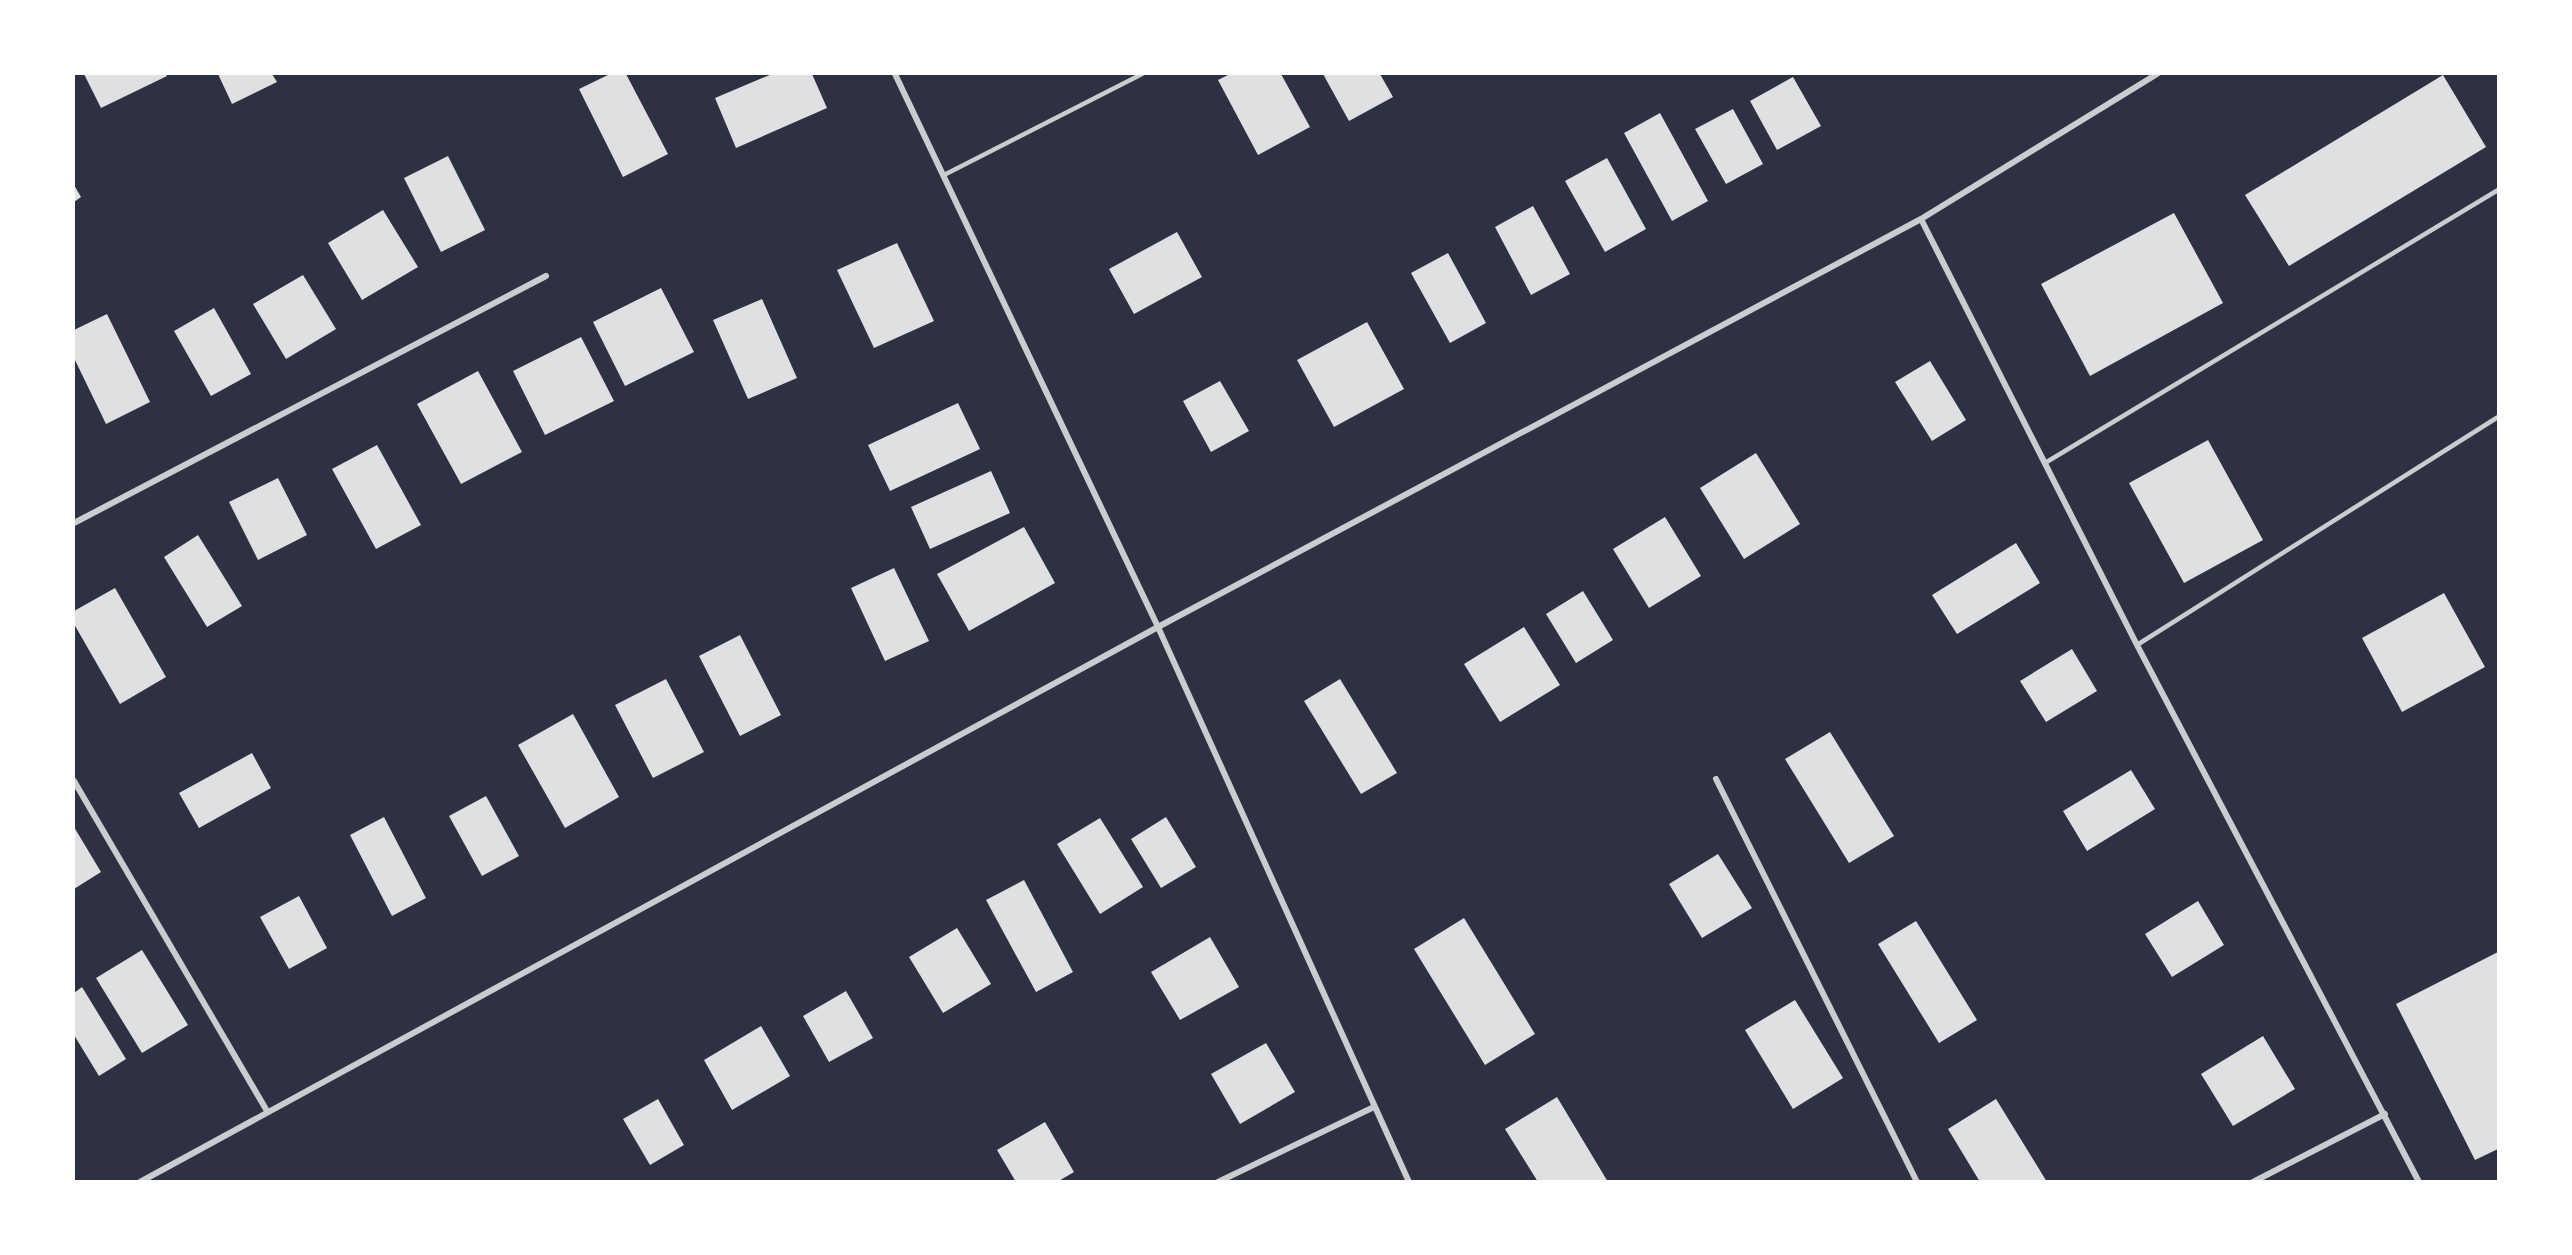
<svg xmlns="http://www.w3.org/2000/svg" width="2572" height="1255" font-family="'Source Serif 4',serif">
<style>
.building{fill:#e0e0e3}
.lines{fill:none;stroke-linecap:round;stroke-linejoin:round}
.service{stroke:#caccd0;stroke-width:4.5}
.minor{stroke:#caccd0;stroke-width:6}
</style>
<rect width="100%" height="100%" fill="#2d3142"/>
<path class="building" d="M84,74H166L167,76L101,108Z
M218,74H272L277,82L232,104Z
M610,74H626L668,154L623,177L579,89Z
M772,74H812L827,108L736,148L715,98Z
M1230,74H1281L1310,127L1258,155L1218,80Z
M1323,74H1380L1393,97L1349,121Z
M2443,75L2486,147L2289,266L2245,195Z
M1793,77L1821,126L1777,150L1750,101Z
M1733,109L1763,164L1726,184L1695,129Z
M1660,113L1708,201L1672,221L1624,133Z
M448,156L485,230L441,252L404,178Z
M1607,158L1646,229L1605,252L1565,181Z
M74,185L81,197L74,202Z
M1533,206L1570,274L1531,295L1495,227Z
M383,210L418,267L362,300L328,243Z
M2174,213L2223,303L2090,376L2041,284Z
M1177,232L1202,277L1134,314L1109,269Z
M897,243L934,321L874,348L837,270Z
M1448,253L1486,323L1450,343L1411,273Z
M303,275L336,329L286,359L253,304Z
M661,288L694,352L625,386L593,322Z
M762,299L797,378L748,399L713,320Z
M214,308L251,374L211,396L174,331Z
M107,314L150,402L106,424L74,358V330Z
M1367,322L1404,389L1334,427L1297,360Z
M581,337L614,401L545,435L513,371Z
M1930,361L1966,420L1932,441L1895,382Z
M478,371L522,452L461,484L417,404Z
M1220,381L1249,431L1211,452L1183,401Z
M958,403L980,449L890,491L868,445Z
M2208,440L2263,540L2184,583L2129,483Z
M377,445L421,525L376,549L332,469Z
M1756,453L1800,524L1744,559L1700,488Z
M991,471L1010,513L930,549L911,507Z
M278,478L307,535L258,560L229,502Z
M1665,517L1701,576L1649,608L1613,549Z
M1024,527L1055,583L969,631L937,574Z
M198,535L242,606L207,627L164,557Z
M2016,543L2040,583L1957,634L1932,595Z
M894,568L929,641L885,661L851,588Z
M115,588L166,677L120,704L74,624V611Z
M1583,591L1613,640L1576,663L1546,614Z
M2444,593L2485,667L2402,712L2362,638Z
M1524,627L1560,685L1500,722L1464,664Z
M740,635L781,715L740,736L699,656Z
M2072,649L2097,691L2046,722L2020,681Z
M666,679L704,752L653,778L615,705Z
M1340,679L1397,773L1361,794L1304,701Z
M573,714L619,797L565,828L518,745Z
M1830,732L1894,836L1849,863L1785,759Z
M252,753L271,788L199,828L179,793Z
M2131,770L2155,809L2087,851L2063,811Z
M486,796L519,856L482,876L449,816Z
M384,817L426,898L392,916L350,835Z
M1166,817L1196,867L1161,888L1131,839Z
M1100,818L1143,887L1100,914L1057,844Z
M74,827L101,872L74,889Z
M1718,854L1752,908L1702,938L1669,884Z
M1024,880L1073,972L1036,992L986,900Z
M299,896L327,948L289,969L260,917Z
M2198,901L2224,945L2172,977L2145,934Z
M1464,918L1535,1034L1485,1065L1414,949Z
M1916,921L1977,1020L1939,1043L1878,944Z
M957,928L991,984L943,1013L909,957Z
M1210,937L1239,987L1180,1020L1151,972Z
M142,950L188,1025L142,1053L96,978Z
M2498,952V1149L2475,1160L2396,1004Z
M82,987L126,1059L99,1076L74,1035V993Z
M846,991L873,1038L829,1062L803,1016Z
M1795,1000L1843,1078L1793,1109L1745,1030Z
M761,1026L790,1076L732,1110L704,1060Z
M2263,1036L2295,1089L2233,1126L2201,1074Z
M1266,1043L1295,1092L1240,1124L1211,1074Z
M1557,1097L1608,1182H1538L1505,1129Z
M658,1099L684,1145L650,1165L623,1119Z
M1996,1099L2047,1182H1980L1948,1129Z
M1045,1122L1074,1172L1057,1182H1016L997,1150Z"/>
<g class="lines">
<path class="service" d="M944,175L1142,74
M2045,463L2498,190
M2137,645L2498,417"/>
<path class="minor" d="M895,74L1158,627L1409,1182
M1921,219L2137,645L2419,1182
M74,523L546,276
M1716,779L1917,1182
M74,781L267,1111
M140,1182L1158,627L1921,219L2157,74
M1218,1182L1374,1107
M2253,1182L2385,1114"/>
</g>
<rect width="2572" height="1255" fill="none" stroke="#ffffff" stroke-width="150"/>
</svg>
